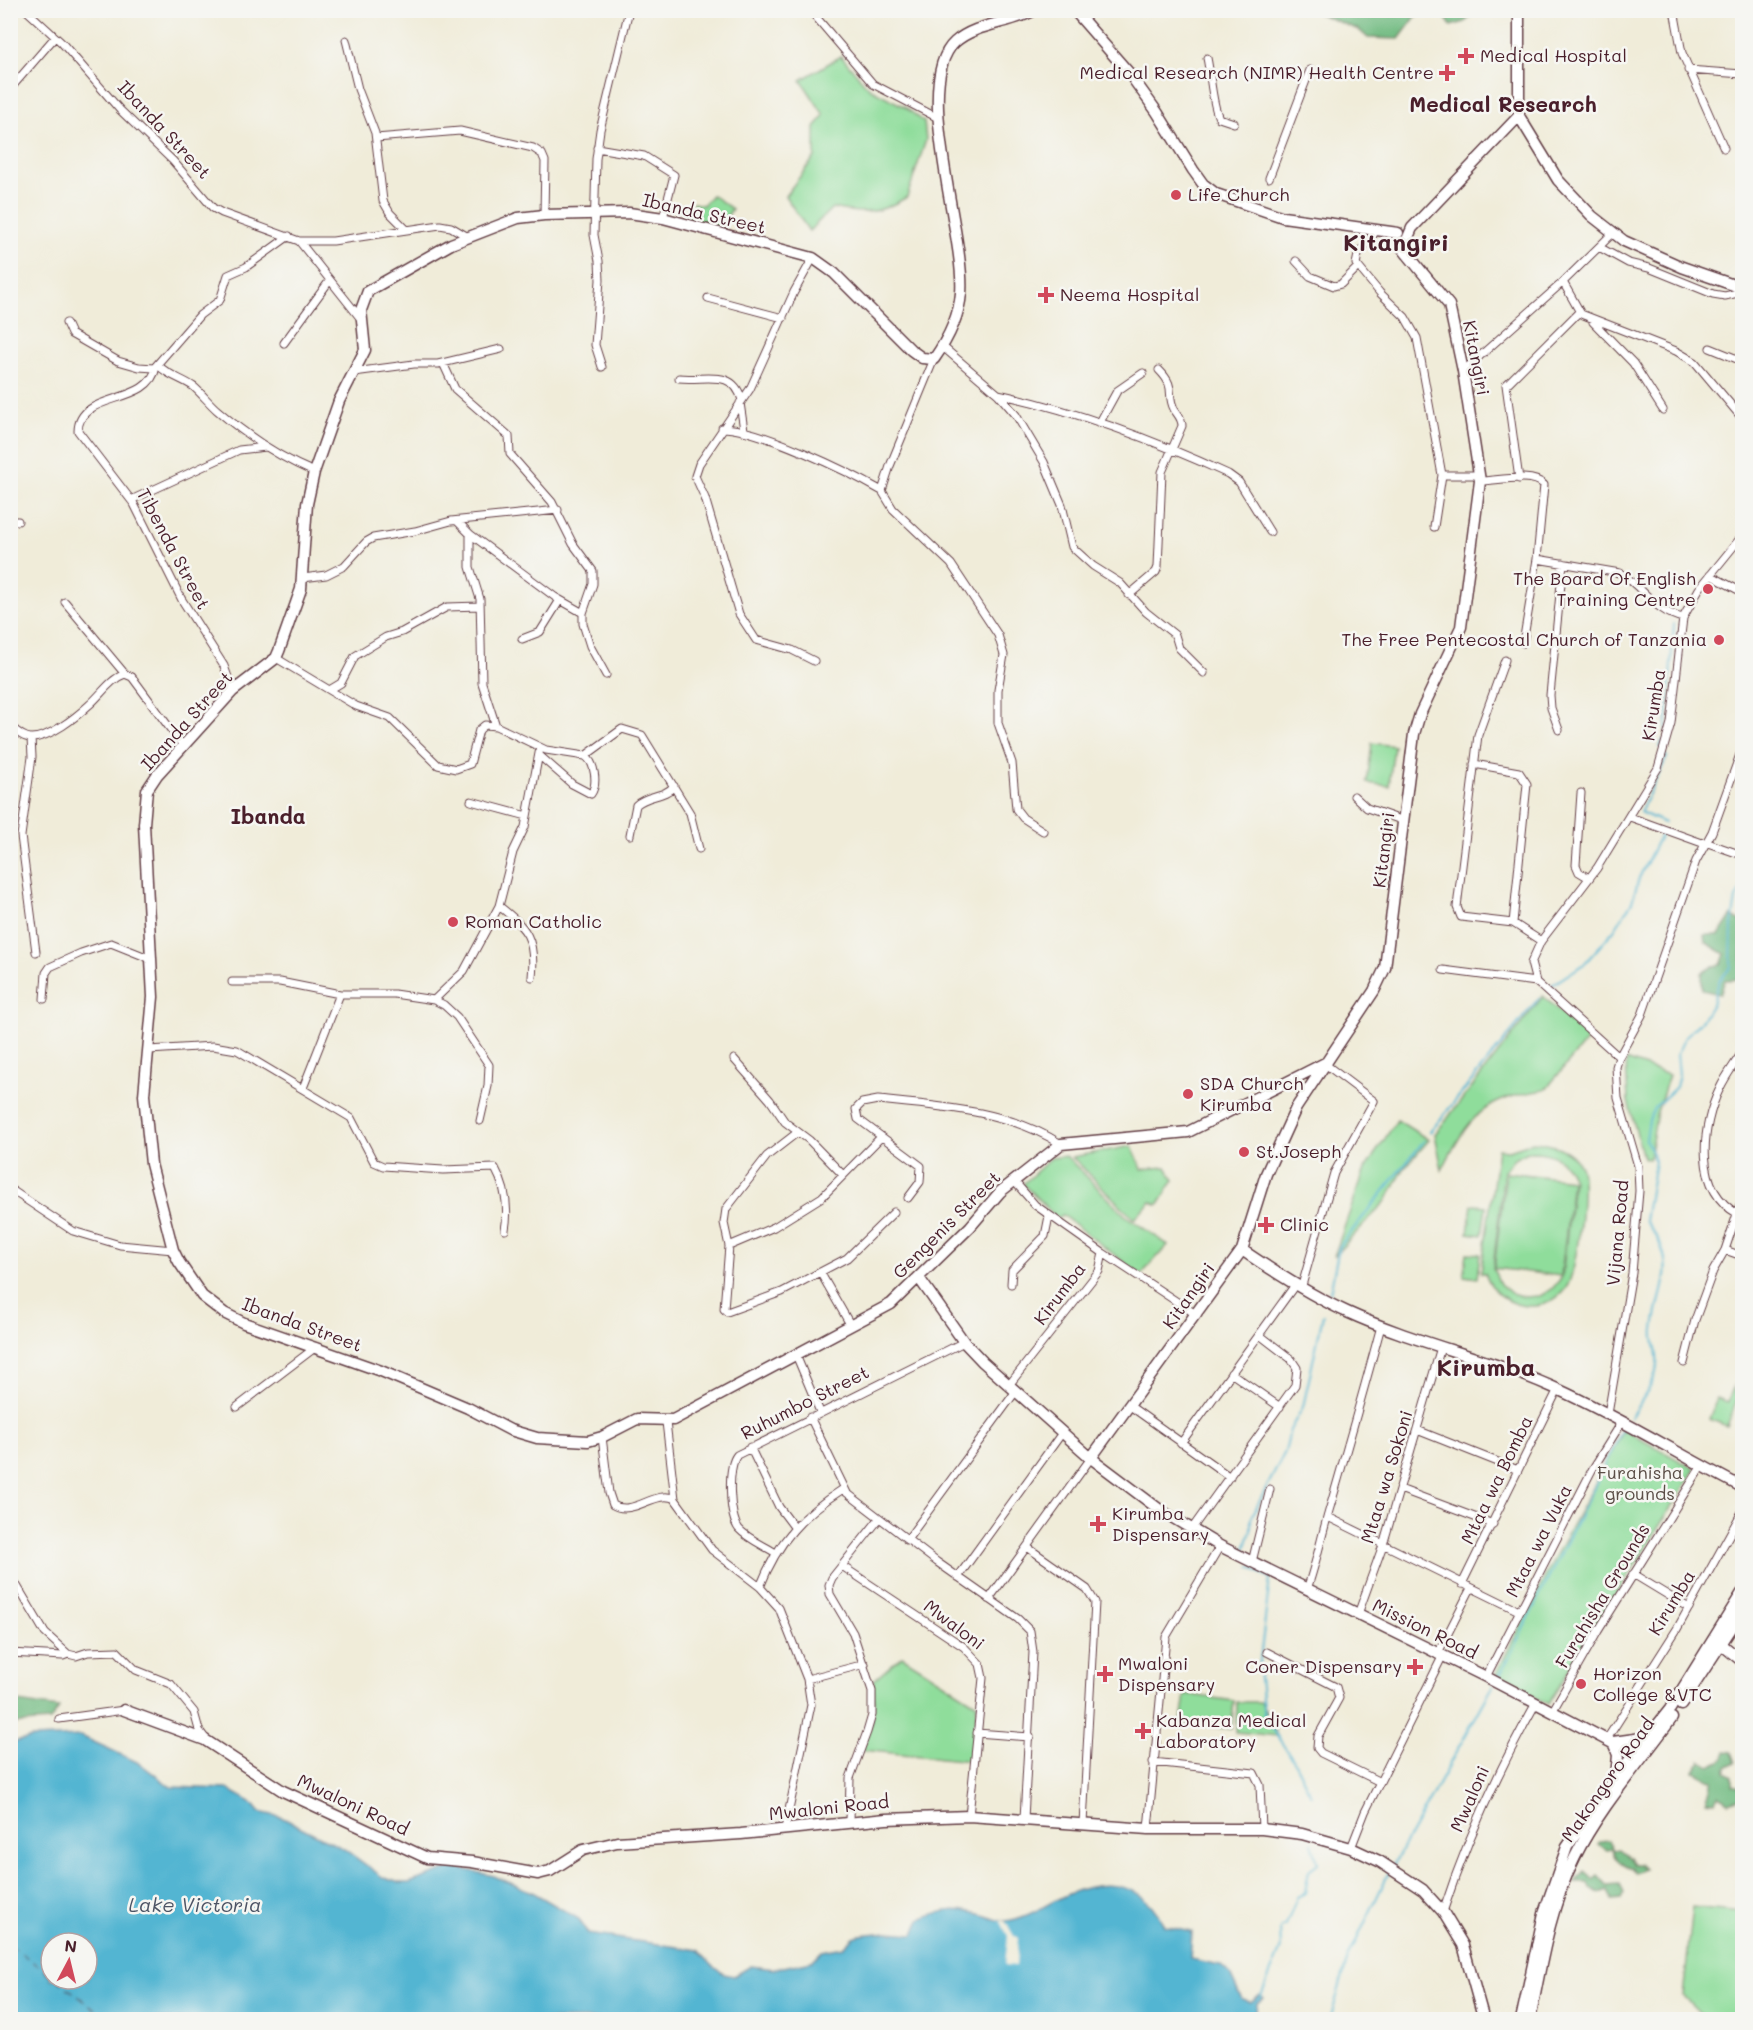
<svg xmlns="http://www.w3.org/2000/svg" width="1753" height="2030" viewBox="0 0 1753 2030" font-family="Mali,sans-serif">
	<rect width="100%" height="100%" fill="#f6f6f2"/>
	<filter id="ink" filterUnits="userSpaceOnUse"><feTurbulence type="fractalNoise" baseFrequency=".0167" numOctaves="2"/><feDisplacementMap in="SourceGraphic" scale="12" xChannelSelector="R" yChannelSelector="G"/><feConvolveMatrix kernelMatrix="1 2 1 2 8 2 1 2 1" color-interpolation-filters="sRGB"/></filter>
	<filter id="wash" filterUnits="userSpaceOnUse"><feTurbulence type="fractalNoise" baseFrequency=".008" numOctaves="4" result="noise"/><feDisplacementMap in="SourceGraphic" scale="24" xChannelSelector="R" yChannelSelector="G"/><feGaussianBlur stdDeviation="1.35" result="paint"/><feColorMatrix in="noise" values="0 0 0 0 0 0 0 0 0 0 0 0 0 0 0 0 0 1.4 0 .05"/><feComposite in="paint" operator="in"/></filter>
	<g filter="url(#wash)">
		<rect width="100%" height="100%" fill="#f0ecd9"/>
		<!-- green -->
		<path fill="#8fdd9b" stroke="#6c7e63" stroke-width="1.5" fill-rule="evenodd" d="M841,56L869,88L905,107L924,122L926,140L907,197C879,214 864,215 832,208L809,231L785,196L815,157V128L824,115L801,80Z
			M712,195L732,209L719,229L699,225L685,215L693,203L703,205Z
			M1372,743L1394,746L1389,786L1367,783Z
			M1543,996L1589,1038L1545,1090C1482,1099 1469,1116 1442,1170L1435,1134Z
			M1626,1060L1669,1075L1657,1112L1649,1159L1643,1158L1628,1101Z
			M1397,1120L1429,1140L1404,1169L1386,1201L1334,1256L1365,1169Z
			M1533,1142C1551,1144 1571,1148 1580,1166C1587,1183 1577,1274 1566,1288C1542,1320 1497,1307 1485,1273H1481L1498,1149L1509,1150ZM1528,1152C1551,1151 1565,1158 1573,1180L1562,1277L1552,1289L1540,1296L1525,1297L1511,1293L1500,1284L1493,1268L1504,1171L1514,1159Z
			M1132,1146L1142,1169L1166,1167L1174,1180L1158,1205L1151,1202L1134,1219L1072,1157Z
			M1066,1156L1126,1216L1168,1245L1141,1275L1062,1215L1057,1218L1023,1184L1051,1158Z
			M1506,1172L1572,1180L1561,1276L1494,1268Z
			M1472,1205L1486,1206L1482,1235L1468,1233Z
			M1467,1253L1480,1254L1477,1278L1464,1276Z
			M1733,1387L1738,1397L1727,1426L1709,1419L1717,1398L1728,1402Z
			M1624,1430L1695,1469L1548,1704L1495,1676L1557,1553Z
			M902,1656L977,1704L971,1761L862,1750C872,1726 876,1708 873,1681Z
			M1185,1694L1234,1701L1231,1729L1181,1723Z
			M1237,1702H1261L1277,1736L1236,1732Z
			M1693,1907L1742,1912V2019H1706L1683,1996Z"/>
		<!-- forest -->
		<path fill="#73bc83" stroke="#5e6e57" stroke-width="1.5" d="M1312,11H1420L1399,39L1368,38L1359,30Z
			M1441,11H1475L1465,22L1451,26Z
			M1731,916L1742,921V971L1740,979L1725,980L1720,994L1702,990V973L1713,966L1721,965L1725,954L1705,942L1704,935H1719Z
			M11,1701L59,1708L50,1721L11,1724Z
			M1726,1752L1732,1753L1736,1762L1727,1767L1725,1772L1732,1776V1785L1742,1789V1798L1729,1802L1718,1796L1715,1802L1706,1801L1713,1781L1694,1771L1701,1760L1710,1766L1723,1760Z
			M1609,1840L1614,1850L1620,1849L1630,1857L1634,1864H1639L1644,1869L1635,1873L1632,1868C1622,1865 1615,1859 1613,1849L1607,1850L1598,1844L1600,1841Z
			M1585,1872L1593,1879L1598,1875L1608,1886L1620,1885L1624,1893L1621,1899L1612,1900L1608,1890L1599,1893L1590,1888L1588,1883H1575Z"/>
		<!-- water -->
		<path fill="#53b5d2" stroke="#4e6a7e" stroke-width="1.5" fill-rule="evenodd" d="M81,1736L139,1763L171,1787L228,1789L251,1802L259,1812L281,1817L344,1849L384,1878L400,1883H409L454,1867L494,1876L534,1893L579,1919L588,1934L698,1950L712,1965L724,1974L734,1976L751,1966L774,1969L812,1961L822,1951L844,1947L854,1937L860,1935L888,1932L914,1934L920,1919C946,1908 959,1908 987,1916C992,1918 999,1921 1005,1921C1027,1919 1048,1903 1068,1894C1109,1877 1146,1884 1164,1926L1192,1932L1190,1959L1220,1965L1230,1974L1242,2000L1251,2002L1259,1995L1263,1998L1257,2003L1255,2020L11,2019L10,1743L32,1738ZM51,1943H87V1979H51Z"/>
		<!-- pier -->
		<path fill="#f0ecd9" d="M1000,1920L1005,1921L1014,1936L1018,1937L1016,1966L1005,1965L1008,1936Z"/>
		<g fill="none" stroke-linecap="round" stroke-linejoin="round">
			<!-- stream -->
			<path stroke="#53b5d2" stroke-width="2" d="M1666,731L1674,624
				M1660,747L1663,740
				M1664,823L1640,812L1667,757L1665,755
				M1549,987L1584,964L1614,930L1632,902L1639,878L1662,832
				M1430,1132L1539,998
				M1330,1293L1339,1247L1424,1141
				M1630,1418C1640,1402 1655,1385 1657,1365C1659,1353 1652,1341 1654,1329C1660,1281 1681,1265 1645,1221L1655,1161L1646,1140L1649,1120L1654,1108L1676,1087L1679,1074L1677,1054L1685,1037L1702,1020L1712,1004L1719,981L1731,967L1732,924L1736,898L1742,889
				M1243,1555L1251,1531V1518L1285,1452L1290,1430L1303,1407L1323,1315
				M1250,1567L1270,1578L1259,1668L1264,1717L1294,1761L1311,1795
				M1498,1679L1623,1429
				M1392,1867L1493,1686
				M1261,1996L1281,1948L1280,1928L1286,1926L1297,1897L1305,1893L1309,1870L1318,1863L1312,1843
				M1330,2020L1348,1958L1389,1872"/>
			<!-- ferry -->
			<path stroke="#4d5465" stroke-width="1.5" stroke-dasharray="8 6" stroke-linecap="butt" d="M10,1945L51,1975
				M56,1979L109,2020"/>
		</g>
	</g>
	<g filter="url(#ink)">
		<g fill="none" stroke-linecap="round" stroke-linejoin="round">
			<defs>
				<path id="street" d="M26,10L62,43L120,110L173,161L213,208L222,213L299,241H333L440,225L451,227L468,237
					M810,10L873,84L938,118
					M1674,10L1682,53L1724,148
					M346,40L358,89L375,133L383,201L390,213L406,229
					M1207,58C1211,76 1212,104 1219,118L1234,123
					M1688,70L1742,74
					M10,89L55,37
					M376,138L460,131L533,148L542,154L545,161L544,215
					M597,148L644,156L674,175L663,218
					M1269,178L1310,70
					M1376,231L1358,255L1356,264L1380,293L1405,317L1417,338L1442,475L1434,527
					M299,241L361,319
					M1599,247L1628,263L1649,268L1713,294L1725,296L1742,292
					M813,258L794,292L750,389L699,464L695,476L705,498L739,614L756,640L792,650L814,661
					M1296,261L1310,276L1334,286L1341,284L1358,267
					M1563,282L1581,314L1676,351L1695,362L1742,418
					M708,298L783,318
					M1593,322L1633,363L1663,410
					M66,323L71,334L118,361L139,367L154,368L200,315L220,300L228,275L246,267L289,236
					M284,343L330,280
					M943,347L998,394L1016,415L1044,462L1062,505L1072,547L1093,566L1120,583L1146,612L1175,635L1179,648L1204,673
					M1710,348L1742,361
					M934,359L890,466L882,491L893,509L951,564L998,635L1004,655L998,690V723L1012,763L1016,809L1023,818L1043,831
					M443,363L455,389L509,436L510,454L552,502L573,544L593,571V584L583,613V624L590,646L606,675
					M159,366C169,376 183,379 194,387C202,394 209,403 217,410C246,435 279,457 314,472
					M156,367C149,407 79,390 78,431L134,504L182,600L224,666L233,691
					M602,367L595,345L600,280L599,261L594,235L596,159L600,130L629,10
					M1463,371L1563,282L1612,234
					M354,372L414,364H438L501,349
					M679,378C706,381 733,368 742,400
					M998,394C1078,411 1154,440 1228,474L1239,482L1270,532
					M740,403L744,430
					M1100,422L1117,391L1143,373
					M722,428C759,428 849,472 882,491
					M1442,475H1479
					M1519,479L1506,385L1578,313
					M1480,481C1496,481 1533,472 1544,485L1537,559L1523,643
					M131,500L239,450L266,447
					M10,521H18
					M457,521L470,534L555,597L583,613
					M470,534V567L480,599L482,683L496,726
					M1537,559L1620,573C1644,587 1654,612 1683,618
					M1710,575L1742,592
					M303,578L326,575L344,566L366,542L373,538L415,531L451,521L558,510
					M1129,595L1156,572L1158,567L1162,472L1182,426C1182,418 1178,416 1174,409C1166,393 1177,388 1159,370
					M65,602L125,674L132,677L183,746
					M522,639L540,632L560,600
					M276,658L356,706L390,718L438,765L456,769L470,764L479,730L485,725L496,726L546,750L585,756L622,729L642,735L690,813L699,849
					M1505,660L1478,735L1457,907L1461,917L1513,923L1541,941
					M331,689L341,683L355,656L386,637L402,632L447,607L480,606
					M10,726C16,731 23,738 31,738C50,738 76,717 89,705C101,695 110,679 125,674
					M1559,730L1551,708L1550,695L1563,563
					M31,738L32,757L21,836L36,952
					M540,756L572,784L591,794C598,784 595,762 585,756
					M1474,764L1519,772L1527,784L1513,923
					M1581,793L1576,865L1579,872L1589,878
					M1354,796L1367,808L1404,821
					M471,801L527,816
					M1630,817L1705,844
					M630,835L636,805C648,794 664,798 674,786
					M1705,842L1742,855
					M499,906C527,928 536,939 532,977
					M1443,970L1536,982
					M232,982H280L340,994H394L434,1000L444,1005L457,1017L489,1065L488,1086L480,1121
					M44,999L46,973L50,967L81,953L111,943L151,959
					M434,1000L464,971L499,906L513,852L525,827L540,748
					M149,1050L213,1046L237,1050L351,1118L374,1162L383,1166L443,1170L495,1168C506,1188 509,1208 505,1230
					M1619,1057L1536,982L1531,963L1541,941L1597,868L1658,768L1671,723L1683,618L1699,589L1742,536
					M734,1059L770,1100L785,1122L809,1140L843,1175
					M303,1088L340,994
					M798,1132L767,1156L726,1209L724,1223L729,1246L724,1309L727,1312L782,1292L847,1258L894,1212
					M10,1189L73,1231L120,1245L173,1250
					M908,1198L920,1182L921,1166L858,1119L856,1109L862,1103L878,1100C939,1106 1008,1110 1061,1144
					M1738,1214C1694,1190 1701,1127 1720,1088C1726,1075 1735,1064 1742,1052
					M729,1246L774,1227L822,1197L881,1137
					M1725,1250L1742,1256
					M1103,1253L1197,1315
					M820,1272L851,1326
					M1011,1284L1012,1270L1045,1236L1049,1216
					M1301,1289L1334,1173L1374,1101L1325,1064
					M796,1355L820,1412
					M1684,1363L1695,1320L1713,1271L1725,1250L1742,1199
					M1231,1373L1280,1407
					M1009,1385L1099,1271L1103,1253L1035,1205L1014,1181
					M1130,1406L1230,1477
					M237,1407L316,1347
					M1608,1414L1632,1273L1639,1191L1638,1166L1618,1098L1616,1067L1619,1057L1642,1015L1696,861L1712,832L1742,749
					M810,1417L847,1493L937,1562L1018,1619L1030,1631L1033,1652L1024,1819
					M666,1422L675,1499L712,1550L760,1587L779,1608L807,1679L811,1705L785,1829
					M1417,1430L1518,1470
					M602,1437L609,1493L613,1505C633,1517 656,1489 675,1499
					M1181,1443L1295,1285
					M750,1447L779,1507L794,1527
					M1400,1489L1493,1524
					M1328,1517L1519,1611
					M1191,1530L1295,1385L1297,1368L1291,1359L1261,1336
					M907,1540L1016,1391
					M1027,1547L1087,1589L1095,1602L1083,1824
					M776,1553C765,1546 748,1539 739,1529C729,1517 727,1467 737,1455L964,1342
					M1252,1562L1270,1489
					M842,1566L964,1647L980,1664L983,1678L969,1816
					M10,1574L45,1633L68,1654L76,1656L88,1652L117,1651L136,1670L171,1684L194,1712L199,1730L205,1738
					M1633,1574L1689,1608
					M958,1577L1062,1433
					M1462,1584L1558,1389
					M760,1587C778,1541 802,1515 843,1489
					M1307,1589C1317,1561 1322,1533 1331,1504C1348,1445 1365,1386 1381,1326
					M989,1599L1091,1458
					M1358,1614L1383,1545L1441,1347
					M1267,1652L1336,1687L1339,1698L1318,1736L1317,1748L1321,1753L1380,1782
					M10,1653L63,1656L68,1654
					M1437,1655L1471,1588
					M1486,1677L1592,1470L1622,1422
					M807,1679L865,1664
					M1552,1712L1598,1631L1701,1467
					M59,1719L124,1710
					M977,1733L1030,1737
					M1607,1739L1677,1629L1742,1512
					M1153,1762L1254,1773L1260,1785L1262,1829
					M849,1822L850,1778L867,1732L872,1715V1691L853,1633L830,1594L829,1585L832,1578L879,1519
					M1148,1829L1166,1637L1220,1546
					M1351,1848L1365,1812L1442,1657
					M1443,1912C1467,1838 1498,1771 1536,1703"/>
				<path id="secondary" d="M1035,10C1011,24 976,23 955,42C911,81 966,237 961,293C959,318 948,339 934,359L922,358L911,350L834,273L813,258L663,218L629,213L544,215L518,218L451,244L368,291L361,310L365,350L339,401L314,472L307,504L301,589L279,651L276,658L233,691L157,775L147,790L144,824L153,997L144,1095L151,1164L173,1250L179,1262L202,1296L224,1313L244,1323L381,1371L468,1408L510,1430L537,1438L588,1441L602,1437L637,1419L673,1420L891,1304L970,1227L1000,1192L1061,1144L1188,1132L1327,1062
					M1074,10L1129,73L1157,112L1193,170L1203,184L1216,194L1283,217L1398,233
					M1519,10V116L1558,180L1592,216L1624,241L1682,267L1742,288
					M1407,254L1406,242L1412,228L1519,116
					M1242,1250C1276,1273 1310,1295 1347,1312C1415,1343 1489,1358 1557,1389C1621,1418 1680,1455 1742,1487
					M919,1278L964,1342L983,1362L1091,1458L1160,1510L1220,1546L1486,1677L1641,1758
					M1091,1458L1242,1250L1266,1174L1296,1108L1374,991L1385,968L1414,734L1420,714L1461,627L1480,481L1463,371L1449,305L1399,244
					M1715,1639L1742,1661
					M124,1710L205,1740L283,1791L427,1858L472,1862L538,1874L550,1871L583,1850L617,1842L741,1834L886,1819L969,1816L1148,1829H1262L1302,1834L1351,1848L1379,1861L1423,1890L1443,1912L1463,1945L1484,2020"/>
				<path id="primary" d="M1681,1705L1742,1612
					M1616,1777L1618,1755L1613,1742L1642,1738L1650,1733
					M1521,2020L1544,1913L1567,1847L1616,1777L1670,1709L1742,1593
					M1530,2020C1541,1965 1550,1906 1575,1857C1598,1810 1641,1761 1672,1718"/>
			</defs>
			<!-- street casing -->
			<use href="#street" stroke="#633e45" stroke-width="9"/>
			<!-- secondary casing -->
			<use href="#secondary" stroke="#633e45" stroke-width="13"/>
			<!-- primary casing -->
			<use href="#primary" stroke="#633e45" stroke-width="13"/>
			<!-- street -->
			<use href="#street" stroke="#fff" stroke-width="7"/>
			<!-- secondary -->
			<use href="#secondary" stroke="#fff" stroke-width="10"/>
			<!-- primary -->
			<use href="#primary" stroke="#fff" stroke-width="10"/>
		</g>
	</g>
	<!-- markers -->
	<g fill="#d1495b" stroke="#f6f6f2" stroke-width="2">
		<path d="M1463 47h6v6h6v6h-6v6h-6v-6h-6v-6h6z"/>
		<path d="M1444 64h6v6h6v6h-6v6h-6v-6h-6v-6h6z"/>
		<circle cx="1176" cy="195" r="6"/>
		<path d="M1043 286h6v6h6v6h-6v6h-6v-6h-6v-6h6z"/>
		<circle cx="1708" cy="589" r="6"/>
		<circle cx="1719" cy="640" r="6"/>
		<circle cx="453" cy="922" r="6"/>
		<circle cx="1188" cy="1094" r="6"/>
		<circle cx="1244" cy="1152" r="6"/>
		<path d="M1263 1216h6v6h6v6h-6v6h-6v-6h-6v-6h6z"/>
		<path d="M1095 1515h6v6h6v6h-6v6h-6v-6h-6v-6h6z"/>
		<path d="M1412 1658h6v6h6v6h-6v6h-6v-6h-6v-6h6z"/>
		<path d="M1102 1665h6v6h6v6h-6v6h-6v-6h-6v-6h6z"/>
		<circle cx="1581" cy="1684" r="6"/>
		<path d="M1140 1722h6v6h6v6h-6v6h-6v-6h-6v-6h6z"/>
	</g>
	<g text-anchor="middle" stroke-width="5" stroke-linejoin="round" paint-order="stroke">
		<!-- poi labels -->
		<g font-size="18" fill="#4a1f2b" stroke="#f6f6f2" text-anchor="start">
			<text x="1480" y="62">Medical Hospital</text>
			<text x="1434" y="79" text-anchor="end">Medical Research (NIMR) Health Centre</text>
			<text x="1188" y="201">Life Church</text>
			<text x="1060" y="301">Neema Hospital</text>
			<text x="1696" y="585" text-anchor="end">The Board Of English<tspan x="1696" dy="21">Training Centre</tspan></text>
			<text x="1707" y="646" text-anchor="end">The Free Pentecostal Church of Tanzania</text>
			<text x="465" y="928">Roman Catholic</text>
			<text x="1200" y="1090">SDA Church<tspan x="1200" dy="21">Kirumba</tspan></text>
			<text x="1256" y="1158">St.Joseph</text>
			<text x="1280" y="1231">Clinic</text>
			<text x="1112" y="1520">Kirumba<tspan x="1112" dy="21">Dispensary</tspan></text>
			<text x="1118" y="1670">Mwaloni<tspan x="1118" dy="21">Dispensary</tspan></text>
			<text x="1402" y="1673" text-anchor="end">Coner Dispensary</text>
			<text x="1593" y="1680">Horizon<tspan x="1593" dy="21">College &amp;VTC</tspan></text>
			<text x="1156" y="1727">Kabanza Medical<tspan x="1156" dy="21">Laboratory</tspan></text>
		</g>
		<!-- street labels -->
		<g font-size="18" fill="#4a1f2b" stroke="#f6f6f2">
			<text transform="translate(164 130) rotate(47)" y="6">Ibanda Street</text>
			<text transform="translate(704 214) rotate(13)" y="6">Ibanda Street</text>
			<text transform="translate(1476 358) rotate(79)" y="6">Kitangiri</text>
			<text transform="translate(173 549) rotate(62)" y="6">Tibenda Street</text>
			<text transform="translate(1654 705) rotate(-81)" y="6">Kirumba</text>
			<text transform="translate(187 721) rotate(-48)" y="6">Ibanda Street</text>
			<text transform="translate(1384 850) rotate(-83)" y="6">Kitangiri</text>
			<text transform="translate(947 1225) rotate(-45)" y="6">Gengenis Street</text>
			<text transform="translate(1618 1233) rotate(-85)" y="6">Vijana Road</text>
			<text transform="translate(1060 1294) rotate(-53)" y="6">Kirumba</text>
			<text transform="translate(1189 1296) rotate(-55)" y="6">Kitangiri</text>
			<text transform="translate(302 1325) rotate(20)" y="6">Ibanda Street</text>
			<text transform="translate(805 1403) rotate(-27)" y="6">Ruhumbo Street</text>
			<text transform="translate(1387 1477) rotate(-73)" y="6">Mtaa wa Sokoni</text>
			<text transform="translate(1497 1480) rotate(-64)" y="6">Mtaa wa Bomba</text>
			<text transform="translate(1539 1541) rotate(-63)" y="6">Mtaa wa Vuka</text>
			<text transform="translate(1603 1596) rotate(-59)" y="6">Furahisha Grounds</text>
			<text transform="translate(1672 1603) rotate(-59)" y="6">Kirumba</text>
			<text transform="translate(954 1625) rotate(37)" y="6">Mwaloni</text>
			<text transform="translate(1425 1629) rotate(26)" y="6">Mission Road</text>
			<text transform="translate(1608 1780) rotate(-55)" y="6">Makongoro Road</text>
			<text transform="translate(1470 1799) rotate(-66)" y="6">Mwaloni</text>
			<text transform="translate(353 1805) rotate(25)" y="6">Mwaloni Road</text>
			<text transform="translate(829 1808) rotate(-6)" y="6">Mwaloni Road</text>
		</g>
		<!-- park labels -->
		<g font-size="18" fill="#5b4e47" stroke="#f6f6f2">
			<text x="1640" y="1479">Furahisha<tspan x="1640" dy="21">grounds</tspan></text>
		</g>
		<!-- water labels -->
		<g font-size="20" font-style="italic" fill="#4d5465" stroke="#f6f6f2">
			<text x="195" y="1912">Lake Victoria</text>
		</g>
		<!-- quarter labels -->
		<g font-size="21" font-weight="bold" fill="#4a1f2b" stroke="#f6f6f2">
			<text x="1503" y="112">Medical Research</text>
			<text x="268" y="824">Ibanda</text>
		</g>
		<!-- district labels -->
		<g font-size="24" font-weight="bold" fill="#4a1f2b" stroke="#f6f6f2">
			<text x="1396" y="251">Kitangiri</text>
			<text x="1486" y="1376">Kirumba</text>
		</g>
	</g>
	<!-- margin -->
	<rect width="1753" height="2030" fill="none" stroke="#f6f6f2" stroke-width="36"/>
	<!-- north arrow -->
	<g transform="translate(69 1961) rotate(7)"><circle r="28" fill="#f6f6f2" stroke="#b1a0a2" stroke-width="1.5"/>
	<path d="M0-4.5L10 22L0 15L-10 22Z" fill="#d1495b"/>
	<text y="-9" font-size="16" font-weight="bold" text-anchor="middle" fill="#4a1f2b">N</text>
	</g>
</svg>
